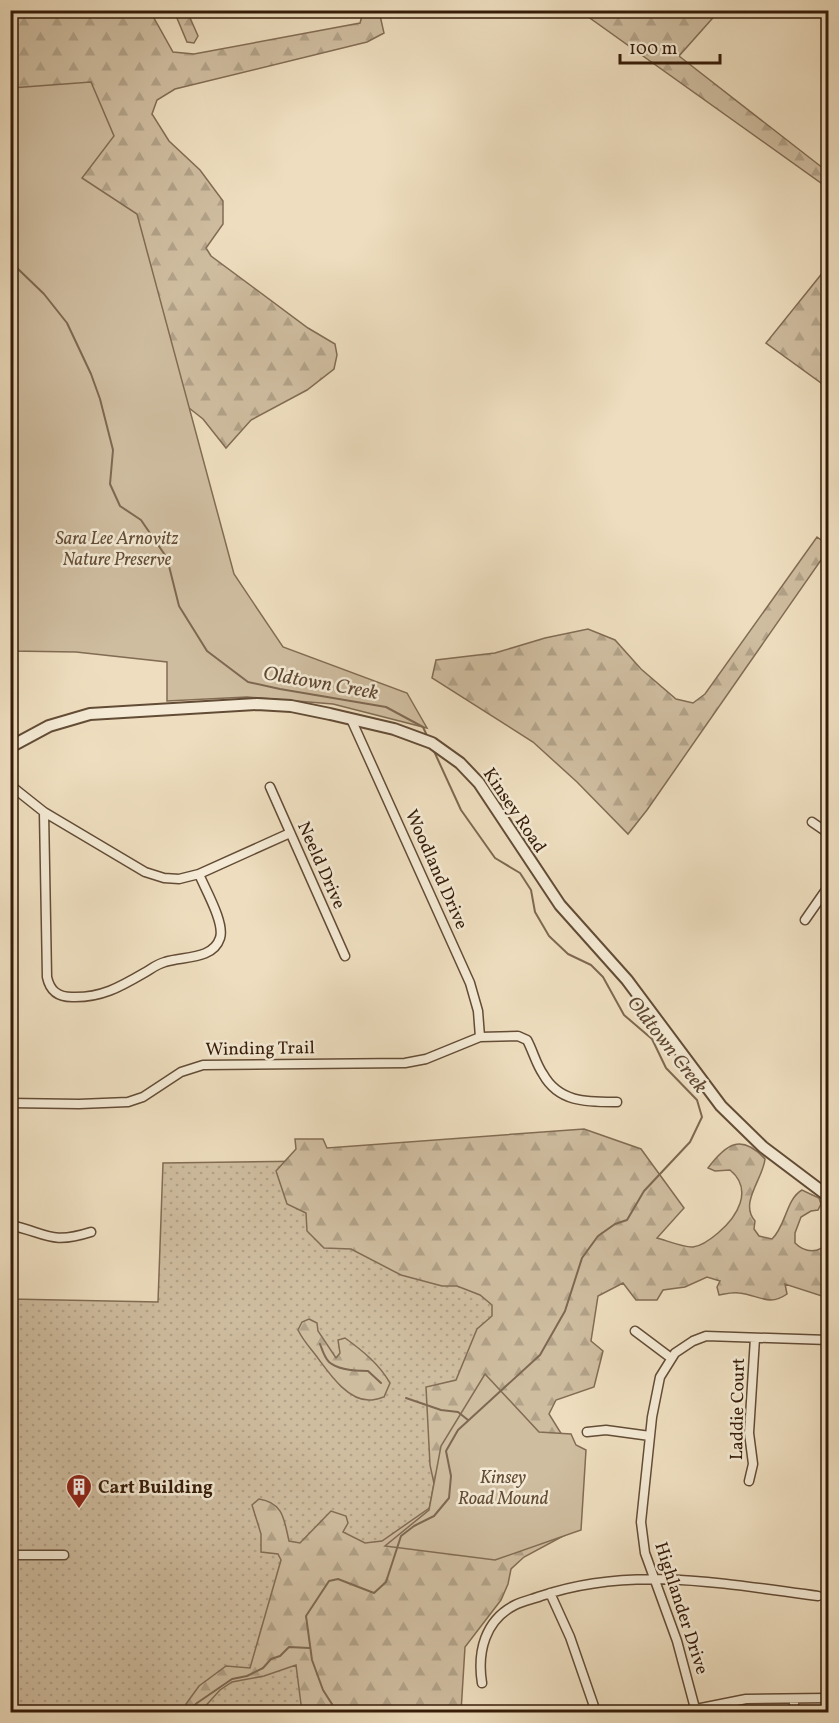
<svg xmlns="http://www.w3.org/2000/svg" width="839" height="1723" viewBox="0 0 839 1723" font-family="Vollkorn,serif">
	<defs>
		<pattern id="grass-dots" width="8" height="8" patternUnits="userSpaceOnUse" patternTransform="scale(1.5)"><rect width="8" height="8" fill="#cfbda0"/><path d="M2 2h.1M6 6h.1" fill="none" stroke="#b2a288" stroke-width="1.8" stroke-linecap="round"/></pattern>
		<pattern id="forest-firs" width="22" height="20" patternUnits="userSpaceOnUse" patternTransform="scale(1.5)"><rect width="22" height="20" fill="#cfbda0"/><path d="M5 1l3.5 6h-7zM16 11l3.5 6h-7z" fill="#b2a288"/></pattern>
	</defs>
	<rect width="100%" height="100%" fill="#eedebf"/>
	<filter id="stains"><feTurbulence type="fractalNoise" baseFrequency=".00333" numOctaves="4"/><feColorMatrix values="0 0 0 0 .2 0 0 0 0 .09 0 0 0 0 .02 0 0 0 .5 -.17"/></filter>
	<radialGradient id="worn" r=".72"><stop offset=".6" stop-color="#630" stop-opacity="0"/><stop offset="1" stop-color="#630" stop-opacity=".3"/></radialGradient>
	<!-- grass -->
	<path fill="url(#grass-dots)" stroke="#826c54" stroke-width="1.5" d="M318,1161L542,1297L441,1446L429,1510L347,1712H11V1299L158,1302L163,1163Z"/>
	<!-- forest -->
	<path fill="url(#forest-firs)" stroke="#826c54" stroke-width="1.5" d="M10,11H150L173,52L194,54L360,23L362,16L359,11H379L384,33L367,42L175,89L157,100L152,114L169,141L200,170L223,201V224L206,248L211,256L308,328L335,344L337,355L334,369L307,390L251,420L226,448L203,419L161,386L11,298Z
		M174,11H187L198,36L194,43L187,42Z
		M580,11H719L679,56L828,172V188Z
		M828,266V388L766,343Z
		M817,537L828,545V565L821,560L647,810L628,834L577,782L533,742L432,678L436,660L495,653L545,638L588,629L615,640L641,669L676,699L693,703L705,694Z
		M584,1129L641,1149L684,1208L657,1238C665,1240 685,1248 693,1247C702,1246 711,1239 718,1233C737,1217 754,1190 730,1170L715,1171L708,1168C726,1144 741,1133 765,1159C763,1179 739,1203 755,1221L754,1229L759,1236L772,1239C786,1226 786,1199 802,1190L819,1198L821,1204L818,1210L811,1211L801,1217L795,1233V1243C805,1253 819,1254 828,1242V1298L785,1284L787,1294C769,1307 759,1295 739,1293C732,1292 725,1294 719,1295L717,1287L720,1281L707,1277L685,1287L663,1290L657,1300H636L623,1283L598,1296L591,1341L603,1351L594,1387L556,1400L549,1414L567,1443L578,1528L524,1557L511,1569L508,1584L501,1600L465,1647L461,1712H302L296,1665L264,1676L232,1682L220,1690L200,1712H190L187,1710L186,1704L199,1686L226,1666L250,1668L281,1560L278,1554L261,1552V1534L252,1505L259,1499C284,1503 284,1520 289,1541L300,1543L331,1511L346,1516L348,1523L343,1532L365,1543L382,1541L438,1502L430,1465L426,1387L456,1380L477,1329L492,1316V1305L480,1295L457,1286H442L401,1275L351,1249L324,1248L307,1231L306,1213L287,1204L276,1171L296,1149L295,1139H323L327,1148Z
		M309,1319L317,1323L318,1331L336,1358L340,1353L338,1340L345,1338C363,1351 379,1364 390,1383L384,1397C380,1398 375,1400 370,1400C349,1401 331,1376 320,1361C312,1349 305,1344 298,1330L302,1322Z"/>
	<!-- green -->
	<path fill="#cfbda0" stroke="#826c54" stroke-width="1.5" d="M91,82L114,136L82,178L137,214L234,574L283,647L407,693L427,728L333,704L247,697L167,701V662L76,652L11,651V88Z
		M485,1374L539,1432L571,1434L576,1445L586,1450L581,1530L495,1560L385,1546L429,1510L441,1446Z"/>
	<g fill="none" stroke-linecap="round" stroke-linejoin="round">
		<!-- stream -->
		<path stroke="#7e6851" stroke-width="2" d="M10,267L15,266L44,294L67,323L91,374L100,399L113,450L110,484L120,506L141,520L167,558L179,606L207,651L248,682L280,689L386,707L423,727L428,738
			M320,1344C322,1349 324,1357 329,1362C338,1370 356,1371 368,1371L381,1383
			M406,1398L441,1410L458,1412L468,1420
			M187,1712L197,1703L232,1679L247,1676L263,1668L271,1659L280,1656L289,1647L309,1648
			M337,1712L323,1690L312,1660L306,1616L329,1581L338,1579L374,1593L386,1582L401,1536L414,1526L434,1516L449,1498L451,1476L446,1451L458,1430L540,1355L565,1311L582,1258L598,1236L615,1224L627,1220L644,1191L690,1142L702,1117L697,1100L666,1068L652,1039L624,1015L603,977L591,965L568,954L549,936L535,912L531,890L520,873L495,858L461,810L433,749"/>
		<defs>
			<path id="minor" d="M351,719L470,983L478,1011L480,1037
				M10,785L44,812L145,872L164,878L179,879L199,874L290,833
				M270,787L345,956
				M44,812L47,977C50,991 58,997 72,997C101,998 120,987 144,973C151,969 157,964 165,962C183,956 213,960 220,938C225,923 205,889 199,874
				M812,822L828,833
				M805,920L828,887
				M10,1103L79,1104L128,1102L143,1097L181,1072L203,1065L405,1063L426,1059L480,1037L518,1036L527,1040C533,1051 536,1064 543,1074C559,1103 588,1102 617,1102
				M10,1225C47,1233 50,1245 91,1232
				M635,1331L671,1358
				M587,1432L606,1430L650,1436
				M749,1481L753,1464L749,1433L755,1338
				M10,1555H64
				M550,1593L570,1637L596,1712
				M482,1683C477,1652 485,1620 515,1605C523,1601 533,1599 541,1596C631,1565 726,1584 818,1596
				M794,1699V1712
				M681,1712L746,1699L828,1698
				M696,1712L677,1641L645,1553L641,1522L652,1417L660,1377L675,1353L693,1341L706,1336L828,1340"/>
			<path id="tertiary" d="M10,747L49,726L90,714L257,704L291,706L330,714L394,729L432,743L460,763L479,783L560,905L627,980L721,1106L763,1147L828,1196"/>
		</defs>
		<!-- minor casing -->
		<use href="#minor" stroke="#634c36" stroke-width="11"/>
		<!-- tertiary casing -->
		<use href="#tertiary" stroke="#634c36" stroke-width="14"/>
		<!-- minor -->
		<use href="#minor" stroke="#f4ead5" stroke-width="8"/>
		<!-- tertiary -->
		<use href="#tertiary" stroke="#f4ead5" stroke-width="10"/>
	</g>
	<!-- icons -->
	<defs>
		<symbol id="building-pin" viewBox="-11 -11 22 30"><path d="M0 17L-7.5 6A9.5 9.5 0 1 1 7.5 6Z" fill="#8f2418" stroke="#f4ead5"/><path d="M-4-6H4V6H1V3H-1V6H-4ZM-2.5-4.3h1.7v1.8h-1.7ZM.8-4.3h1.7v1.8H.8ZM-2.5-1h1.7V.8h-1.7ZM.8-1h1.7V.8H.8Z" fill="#fff"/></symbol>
	</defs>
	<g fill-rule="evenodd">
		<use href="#building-pin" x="64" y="1472" width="30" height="40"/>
	</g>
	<g text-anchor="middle" stroke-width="5" stroke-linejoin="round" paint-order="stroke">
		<!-- park labels -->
		<g font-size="18" font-style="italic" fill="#634c36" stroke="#f4ead5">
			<text x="117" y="544">Sara Lee Arnovitz<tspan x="117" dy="21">Nature Preserve</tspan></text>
			<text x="503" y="1483">Kinsey<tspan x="503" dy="21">Road Mound</tspan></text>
		</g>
		<!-- street labels -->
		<g font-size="18" fill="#351b08" stroke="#f4ead5">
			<text transform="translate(515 810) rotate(56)" y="6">Kinsey Road</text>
			<text transform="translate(322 865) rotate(66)" y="6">Neeld Drive</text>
			<text transform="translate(437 869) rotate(66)" y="6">Woodland Drive</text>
			<text transform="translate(260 1048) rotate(-1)" y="6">Winding Trail</text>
			<text transform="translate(737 1409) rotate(-89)" y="6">Laddie Court</text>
			<text transform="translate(682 1608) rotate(72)" y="6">Highlander Drive</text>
		</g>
		<!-- poi labels -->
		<g font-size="18" font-weight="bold" fill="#351b08" stroke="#f4ead5" text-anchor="start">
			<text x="98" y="1493">Cart Building</text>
		</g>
		<!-- water labels -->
		<g font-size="20" font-style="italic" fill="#604832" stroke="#f4ead5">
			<text transform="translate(321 682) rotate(10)" y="7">Oldtown Creek</text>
			<text transform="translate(668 1044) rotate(52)" y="7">Oldtown Creek</text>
		</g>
	</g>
	<!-- margin -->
	<rect width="839" height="1723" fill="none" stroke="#eedebf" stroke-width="36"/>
	<rect x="12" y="12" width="815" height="1699" fill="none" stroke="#351b08" stroke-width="3"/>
	<rect x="18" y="18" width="803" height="1687" fill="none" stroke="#351b08" stroke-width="1.5"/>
	<!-- scale -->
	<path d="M620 54v9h100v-9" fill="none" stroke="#351b08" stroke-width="3"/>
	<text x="629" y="54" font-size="18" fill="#351b08" stroke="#f4ead5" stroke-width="4.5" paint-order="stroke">100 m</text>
	<rect width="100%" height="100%" filter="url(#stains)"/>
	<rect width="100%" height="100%" fill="url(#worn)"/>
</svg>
